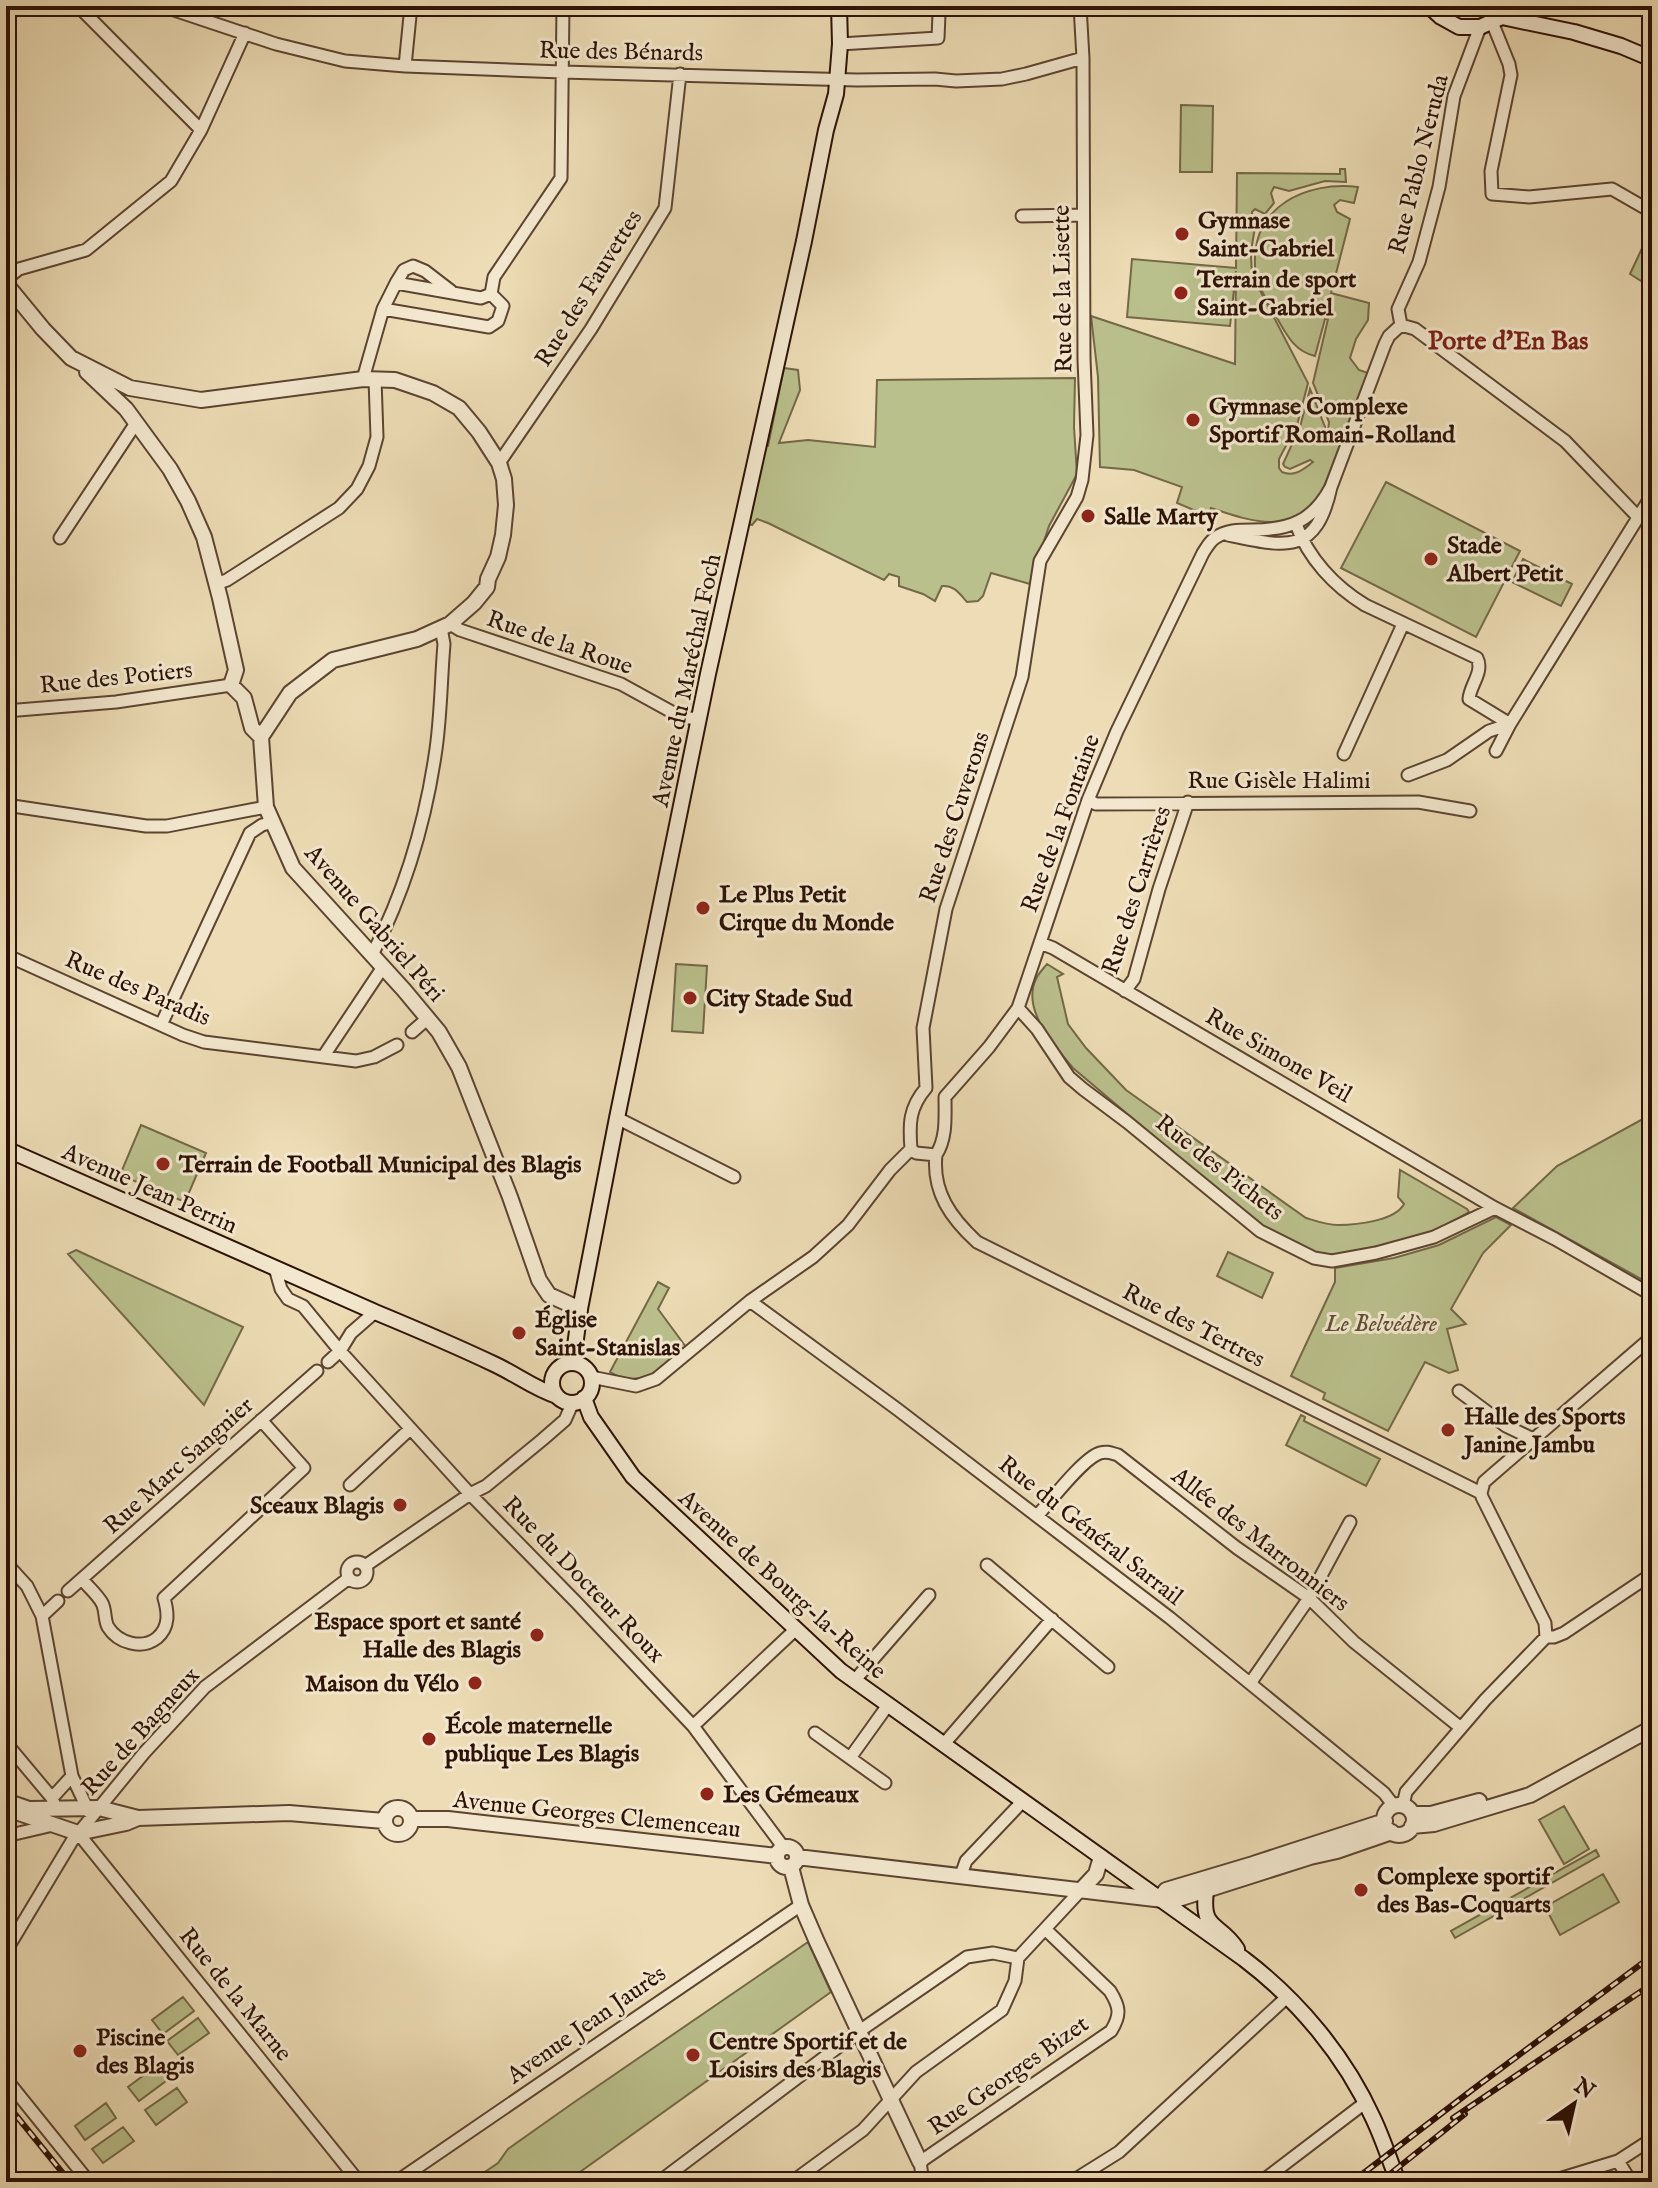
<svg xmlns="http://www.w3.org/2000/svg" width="1658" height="2188" viewBox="0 0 1658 2188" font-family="'IM FELL English',serif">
	<rect width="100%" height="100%" fill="#eddcb5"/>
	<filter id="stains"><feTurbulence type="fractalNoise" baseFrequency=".0025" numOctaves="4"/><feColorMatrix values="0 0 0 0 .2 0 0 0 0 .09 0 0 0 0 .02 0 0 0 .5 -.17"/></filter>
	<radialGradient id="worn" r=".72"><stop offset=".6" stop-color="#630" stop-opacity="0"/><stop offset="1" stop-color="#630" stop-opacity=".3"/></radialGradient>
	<!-- green -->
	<path fill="#bac08c" stroke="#736848" stroke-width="2" d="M1181,105L1213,106L1212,172H1180Z
		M1340,169H1345L1346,182L1325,181L1289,191L1274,187L1271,193L1274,203L1265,214L1255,209L1252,212V218L1256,223C1252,243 1249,257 1253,277L1308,383L1297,425L1279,459V468L1282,472C1294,477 1303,470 1313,462L1310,460L1290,469L1285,467L1283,464L1300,427L1310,389L1325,427L1324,438L1327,441L1329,422L1313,383L1328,319H1325L1315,356C1294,351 1287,335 1277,318C1268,302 1256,285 1255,266C1252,206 1306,181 1358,187L1354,203L1340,200L1334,205L1337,212L1350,219L1331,293L1369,303L1368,320L1356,339L1350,358L1359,370L1368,373L1320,497C1291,536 1250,521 1211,508L1208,516L1177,503L1182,487L1134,470L1100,467L1098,377L1091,316L1235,364L1236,271L1230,326L1127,317L1132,259L1236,268L1237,173L1340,174Z
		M1652,227V288L1630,274Z
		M784,368L798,370L800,390L779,443L808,440L875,447L877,380L1075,378L1074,427L1077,474L1049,526L1030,584L991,573L983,596L978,601L967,602C959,593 954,585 942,586L935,601L923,594L899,586V577L889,574L884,580L768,523L757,519L752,525L745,523L763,446H768Z
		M1386,482L1520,551L1476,637L1341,568Z
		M1523,559L1572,584L1561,606L1512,582Z
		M676,964L707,966L703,1033L672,1031Z
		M1047,964L1063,974L1057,977L1068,1024L1086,1048L1126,1090L1306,1218C1316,1221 1327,1225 1338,1225C1356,1225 1395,1221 1404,1204L1398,1197L1400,1170L1467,1209L1469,1212L1433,1232L1335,1257L1325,1256L1307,1250L1261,1227L1073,1068C1055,1046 1021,1010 1036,979C1038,974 1043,969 1047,964Z
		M1652,1114V1285L1513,1208L1557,1166Z
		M141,1125L206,1153L185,1202L120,1175Z
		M1496,1217L1511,1225L1483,1253L1451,1309L1466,1324L1447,1329L1458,1370L1449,1373L1425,1362L1388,1431L1323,1399L1325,1393L1291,1376L1335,1282V1268L1394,1258L1439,1245Z
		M76,1250L243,1327L204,1405L68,1254Z
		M1228,1252L1273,1273L1262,1298L1217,1276Z
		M658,1282L669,1288L658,1309L686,1347C663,1367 642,1391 610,1372Z
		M1301,1415L1305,1417L1304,1421L1380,1459L1366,1486L1286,1445Z
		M1564,1806L1589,1849L1564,1864L1539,1820Z
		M1596,1850L1599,1856L1455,1938L1451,1931Z
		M1603,1874L1619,1902L1560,1935L1545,1907Z
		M808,1942L831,1992L566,2182H470L498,2163L508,2149L573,2103Z
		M183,1997L194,2011L163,2034L152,2020Z
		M198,2018L209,2033L178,2055L167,2041Z
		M159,2064L170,2078L139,2101L128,2087Z
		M177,2088L187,2102L156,2125L145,2110Z
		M106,2103L116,2118L85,2140L75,2126Z
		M123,2127L134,2141L103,2163L92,2149Z"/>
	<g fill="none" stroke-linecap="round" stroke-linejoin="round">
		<defs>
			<path id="minor" d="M78,6L201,130
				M162,6L276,44L345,61L405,66L562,72L857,80L935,79L956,81L1002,79L1026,74L1083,58
				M1492,22L1509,64L1511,75L1491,171L1492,194L1529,197L1612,189L1652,212
				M840,44L938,38L939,14
				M405,66L411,6
				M1022,216L1083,215
				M6,279L19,269L86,250L171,181L201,130L245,33
				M396,283L404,270L413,266L425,271L451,291
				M383,309L489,327L498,321L503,306L491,294L494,277L561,178L563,6
				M1401,325L1398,309L1419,262L1439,187L1454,96L1480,27
				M1401,325L1415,329L1565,441L1638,517
				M363,379L383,309L396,283L481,298L491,294
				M499,463L591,329L665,208L680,74
				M1296,524C1308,558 1334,586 1365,605L1477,658C1484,672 1470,685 1469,699L1510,724L1489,731L1447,760L1408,775
				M1228,535C1285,547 1316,556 1331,487L1385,344L1389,336L1401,325
				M60,538L136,423
				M216,584L227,580L339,508L357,489L369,466L377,437L375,379
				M450,624L460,630L621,684L681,717L699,719
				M6,711L116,702L231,685
				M1496,751L1510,724L1652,495
				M1344,754L1403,624
				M1088,800L1096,804L1418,802L1470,811
				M6,805L146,826H167L266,807
				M1040,943L1053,948L1495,1208L1555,1239L1652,1295
				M6,955L183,1035L204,1042L356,1061L374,1057L397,1045
				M372,955C405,891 426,820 436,749C441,714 441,679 444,644L441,628
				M1125,991L1134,979L1159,889L1188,802
				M1018,1008L1037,1029L1069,1077L1083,1089L1127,1122L1260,1231L1314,1258L1332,1261L1376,1253L1434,1237L1495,1208
				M161,1025L250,833L262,825L273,822
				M412,1032L428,1018
				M323,1057L383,967
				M926,1088L923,1028L946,909L1022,677L1040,561L1077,497L1082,480L1087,435L1084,359L1083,58L1080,6
				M945,1097L989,1047L1018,1008L1088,800L1117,731L1203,553C1207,547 1210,541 1215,538C1226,530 1239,530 1252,530C1290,530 1313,521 1331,487
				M617,1118L734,1177
				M911,1149L916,1153L936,1155C947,1138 945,1117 945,1097
				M911,1149C909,1124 909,1108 926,1088
				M936,1155C932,1192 951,1218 977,1242L1481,1493
				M275,1268L281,1289L288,1299L303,1306L340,1351L470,1494L576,1602L693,1726L784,1848
				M750,1301L897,1409L1170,1618L1384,1793L1394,1806
				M328,1362L340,1351L351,1333L375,1312
				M591,1377L636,1386L656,1379L750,1301L813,1257L848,1225L890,1170L911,1149
				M1459,1391L1506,1426L1533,1439
				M350,1485L410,1429
				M1037,1516C1050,1502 1083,1458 1100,1453C1107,1451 1111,1453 1118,1455L1237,1548L1309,1598L1354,1642L1461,1728
				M347 1572a10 10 0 1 1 20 0a10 10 0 1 1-20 0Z
				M6,1563L27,1586L42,1616L72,1776L89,1812
				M987,1565L1108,1667
				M365,1566L470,1494L486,1486L542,1440L565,1420L573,1402
				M82,1579C88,1587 97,1594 102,1603C106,1610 104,1620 108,1627C118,1643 142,1650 157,1638C170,1627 168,1612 164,1598L304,1468L261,1420
				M68,1591L317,1371
				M42,1616L58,1601
				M1546,1637L1545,1623L1482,1497L1481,1493L1484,1482L1492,1475L1652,1337
				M854,1681L929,1595
				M1251,1682L1309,1598L1350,1522
				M693,1726L795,1630
				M815,1733L885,1783
				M6,1743L52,1798L56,1809
				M943,1745L1052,1619
				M850,1758L888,1705
				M52,1798L72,1776
				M1403,1805L1406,1792L1485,1700L1546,1637H1554L1564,1633L1652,1574
				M78,1833L359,2182
				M6,1836L53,1825
				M961,1875L966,1861L1023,1801
				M6,1951L72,1841L144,1753L205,1687L349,1578
				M6,2079L89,2182
				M1618,2161L1631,2182
				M396,2182L801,1905
				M659,2182L858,2032L967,1957L993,1953L1018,1958
				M792,2182L863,2130L916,2072L1002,2010L1015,1981L1018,1958L1082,1889
				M923,2182L920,2162L1111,2031C1121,2015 1120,2007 1110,1991L1045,1929
				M1071,2182L1119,2152L1287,1997
				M1261,2182L1366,2102
				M1549,2182L1618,2161L1652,2139"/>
			<path id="tertiary" d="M6,284L43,329L71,358L130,388L201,400L363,379L395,380L433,393L459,408L479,432L499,463L504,479L506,505L503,535L498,557L488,579L487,587L474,603L450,624L417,639L333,660L290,693L261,737L266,807L293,868L404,990L439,1032L459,1067L510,1197L539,1280L549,1295L580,1309
				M87,372L126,409L170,469L188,501L204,537L220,598L236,670L231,685L244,698L252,728L261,737
				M6,1801L29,1809L99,1808L138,1818L289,1813L384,1821
				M1384 1820a15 15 0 1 1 30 0a15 15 0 1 1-30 0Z
				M385 1821a13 13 0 1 1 26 0a13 13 0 1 1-26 0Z
				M16,1812L78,1833L126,1823L138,1818
				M1413,1814H1431L1479,1801
				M411,1819H448L777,1856
				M1412,1826L1434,1824L1530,1795L1652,1728
				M777 1857a10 10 0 1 1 20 0a10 10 0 1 1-20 0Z
				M797,1857L1172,1901L1310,1857L1337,1851L1392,1832
				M791,1867L801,1905L817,1942L920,2162
				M1082,1889L1096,1874L1101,1857
				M1159,1899L1166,1890L1253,1864L1385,1821"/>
			<path id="secondary" d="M1429,6L1441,17L1459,27H1480L1502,17L1574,32L1621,46L1652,59
				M6,1149L375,1312C416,1329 456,1346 496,1365C517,1375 535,1389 557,1396
				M576,1363L575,1346L580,1309L617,1118L708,674L804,241L826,130L836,94L840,44L839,6
				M552 1383a20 20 0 1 1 40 0a20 20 0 1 1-40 0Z
				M584,1398L591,1417L633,1477L841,1671L1244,1959C1298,2000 1345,2056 1373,2118C1383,2139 1390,2161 1398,2182
				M1206,1891C1201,1932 1219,1921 1237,1949"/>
		</defs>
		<!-- minor casing -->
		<use href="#minor" stroke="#5c4431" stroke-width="15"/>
		<!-- tertiary casing -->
		<use href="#tertiary" stroke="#5c4431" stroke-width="18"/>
		<!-- secondary casing -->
		<use href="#secondary" stroke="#2c1105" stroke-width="18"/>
		<!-- minor -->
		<use href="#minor" stroke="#f3e8cf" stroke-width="11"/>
		<!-- tertiary -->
		<use href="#tertiary" stroke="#f3e8cf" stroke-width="14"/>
		<!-- secondary -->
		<use href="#secondary" stroke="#f3e8cf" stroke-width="14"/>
		<defs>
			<path id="rail" d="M6,2103L70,2182
				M1453,2118L1652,1984
				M1352,2182L1472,2090L1652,1956
				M1380,2182L1465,2114"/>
		</defs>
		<!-- rail casing -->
		<use href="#rail" stroke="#2c1105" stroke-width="6"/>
		<!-- rail -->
		<use href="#rail" stroke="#f3e8cf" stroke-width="3" stroke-dasharray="9" stroke-linecap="butt"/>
	</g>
	<!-- markers -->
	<g fill="#8f2418" stroke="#f3e8cf" stroke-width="3">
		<circle cx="1182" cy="234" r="8"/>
		<circle cx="1181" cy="293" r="8"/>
		<circle cx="1193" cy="420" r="8"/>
		<circle cx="1088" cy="516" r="8"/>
		<circle cx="1431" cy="559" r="8"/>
		<circle cx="703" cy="908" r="8"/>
		<circle cx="690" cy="998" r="8"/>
		<circle cx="163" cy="1164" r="8"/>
		<circle cx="519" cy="1333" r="8"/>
		<circle cx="1448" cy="1430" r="8"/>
		<circle cx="400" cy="1505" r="8"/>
		<circle cx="537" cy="1635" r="8"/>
		<circle cx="475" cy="1683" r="8"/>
		<circle cx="429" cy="1739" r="8"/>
		<circle cx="707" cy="1794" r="8"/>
		<circle cx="1361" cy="1890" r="8"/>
		<circle cx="80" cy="2051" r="8"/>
		<circle cx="693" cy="2055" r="8"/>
	</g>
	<g text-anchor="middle" stroke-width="6" stroke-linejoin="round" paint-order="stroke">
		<!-- street labels -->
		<g font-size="24" fill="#2c1105" stroke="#f3e8cf">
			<text transform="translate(621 51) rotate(1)" y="8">Rue des Bénards</text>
			<text transform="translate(1418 164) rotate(-76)" y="8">Rue Pablo Neruda</text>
			<text transform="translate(588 288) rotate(-58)" y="8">Rue des Fauvettes</text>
			<text transform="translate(1062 289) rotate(-91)" y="8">Rue de la Lisette</text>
			<text transform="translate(560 642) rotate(19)" y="8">Rue de la Roue</text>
			<text transform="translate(116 677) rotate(-6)" y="8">Rue des Potiers</text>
			<text transform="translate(686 680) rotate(-78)" y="8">Avenue du Maréchal Foch</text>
			<text x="1279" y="788">Rue Gisèle Halimi</text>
			<text transform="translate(954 817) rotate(-72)" y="8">Rue des Cuverons</text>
			<text transform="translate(1060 823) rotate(-70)" y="8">Rue de la Fontaine</text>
			<text transform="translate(1136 890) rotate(-72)" y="8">Rue des Carrières</text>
			<text transform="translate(375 923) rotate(49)" y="8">Avenue Gabriel Péri</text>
			<text transform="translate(138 988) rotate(23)" y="8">Rue des Paradis</text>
			<text transform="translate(1279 1055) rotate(30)" y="8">Rue Simone Veil</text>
			<text transform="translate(1220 1167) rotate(38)" y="8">Rue des Pichets</text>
			<text transform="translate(150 1188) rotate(24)" y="8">Avenue Jean Perrin</text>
			<text transform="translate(1194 1325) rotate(27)" y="8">Rue des Tertres</text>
			<text transform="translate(178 1465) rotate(-42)" y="8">Rue Marc Sangnier</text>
			<text transform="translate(1091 1530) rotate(38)" y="8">Rue du Général Sarrail</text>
			<text transform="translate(1261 1539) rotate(38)" y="8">Allée des Marronniers</text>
			<text transform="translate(584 1579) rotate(46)" y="8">Rue du Docteur Roux</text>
			<text transform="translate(783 1584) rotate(42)" y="8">Avenue de Bourg-la-Reine</text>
			<text transform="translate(140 1731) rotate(-48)" y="8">Rue de Bagneux</text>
			<text transform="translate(597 1814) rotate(6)" y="8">Avenue Georges Clemenceau</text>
			<text transform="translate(236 1994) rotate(51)" y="8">Rue de la Marne</text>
			<text transform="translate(586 2024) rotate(-35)" y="8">Avenue Jean Jaurès</text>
			<text transform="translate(1008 2075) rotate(-35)" y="8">Rue Georges Bizet</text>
		</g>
		<!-- poi labels -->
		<g font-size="24" font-weight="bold" fill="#2c1105" stroke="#f3e8cf" text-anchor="start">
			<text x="1198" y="228">Gymnase<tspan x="1198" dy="28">Saint-Gabriel</tspan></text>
			<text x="1197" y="287">Terrain de sport<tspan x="1197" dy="28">Saint-Gabriel</tspan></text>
			<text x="1209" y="414">Gymnase Complexe<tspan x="1209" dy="28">Sportif Romain-Rolland</tspan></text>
			<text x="1104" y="524">Salle Marty</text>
			<text x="1447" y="553">Stade<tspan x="1447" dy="28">Albert Petit</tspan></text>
			<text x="719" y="902">Le Plus Petit<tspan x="719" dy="28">Cirque du Monde</tspan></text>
			<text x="706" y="1006">City Stade Sud</text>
			<text x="179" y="1172">Terrain de Football Municipal des Blagis</text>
			<text x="535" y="1327">Église<tspan x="535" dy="28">Saint-Stanislas</tspan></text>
			<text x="1464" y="1424">Halle des Sports<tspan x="1464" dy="28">Janine Jambu</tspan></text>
			<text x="384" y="1513" text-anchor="end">Sceaux Blagis</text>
			<text x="521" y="1629" text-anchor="end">Espace sport et santé<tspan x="521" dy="28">Halle des Blagis</tspan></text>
			<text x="459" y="1691" text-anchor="end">Maison du Vélo</text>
			<text x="445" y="1733">École maternelle<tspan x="445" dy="28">publique Les Blagis</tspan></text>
			<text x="723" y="1802">Les Gémeaux</text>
			<text x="1377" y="1884">Complexe sportif<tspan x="1377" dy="28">des Bas-Coquarts</tspan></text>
			<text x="96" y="2045">Piscine<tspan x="96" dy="28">des Blagis</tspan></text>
			<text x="709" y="2049">Centre Sportif et de<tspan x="709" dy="28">Loisirs des Blagis</tspan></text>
		</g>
		<!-- park labels -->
		<g font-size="24" font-style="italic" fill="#5e4e34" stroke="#f3e8cf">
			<text x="1381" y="1331">Le Belvédère</text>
		</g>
		<!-- neighbourhood labels -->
		<g font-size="26" font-weight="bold" fill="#7a1f14" stroke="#f3e8cf">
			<text x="1508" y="349">Porte d'En Bas</text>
		</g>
	</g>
	<!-- margin -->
	<rect width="1658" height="2188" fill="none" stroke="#eddcb5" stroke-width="32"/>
	<rect x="8" y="8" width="1642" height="2172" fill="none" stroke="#2c1105" stroke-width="4"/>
	<rect x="16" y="16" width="1626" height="2156" fill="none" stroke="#2c1105" stroke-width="2"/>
	<!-- north arrow -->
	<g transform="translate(1574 2104) rotate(34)" stroke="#f3e8cf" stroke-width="6" paint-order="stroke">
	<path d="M0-6L14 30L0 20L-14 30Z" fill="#2c1105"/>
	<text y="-12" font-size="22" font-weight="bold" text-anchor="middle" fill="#2c1105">N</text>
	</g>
	<rect width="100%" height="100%" filter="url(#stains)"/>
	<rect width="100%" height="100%" fill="url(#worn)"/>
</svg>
